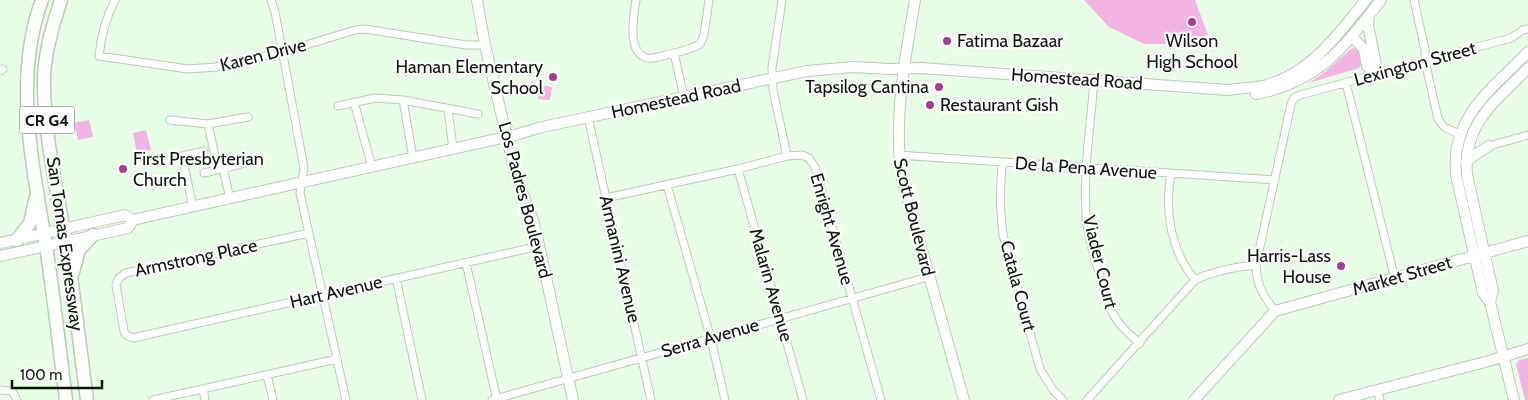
<svg xmlns="http://www.w3.org/2000/svg" width="1528" height="400" viewBox="0 0 1528 400" font-family="Cabin,sans-serif">
	<rect width="100%" height="100%" fill="#e9fee6"/>
	<!-- green -->
	<path fill="#f2b5e3" d="M1084,0H1195L1208,35L1188,44H1144L1109,27Z
		M1352,48L1358,50L1362,62L1359,68L1309,83L1326,71Z
		M540,85L552,87L550,100L538,99Z
		M89,120L93,137L78,140L74,123Z
		M146,130L151,150L137,153L133,133Z
		M1528,358V400H1525L1516,365L1519,360Z"/>
	<g fill="none" stroke-linecap="round" stroke-linejoin="round">
		<defs>
			<path id="street" d="M115,0C106,17 101,37 99,56L188,69L216,67L283,52L355,30L365,29L466,45H485
				M271,0L275,12L304,168L300,193L346,400
				M636,0C634,14 626,53 647,58C653,59 661,56 666,55C678,52 691,50 700,44L704,35L709,0
				M782,0L772,68L773,90L787,156
				M1414,0L1425,50V61L1438,119L1444,127L1459,134
				M674,53L684,97
				M0,71L3,69
				M1094,80C1091,124 1083,169 1086,213C1087,234 1094,256 1100,276C1109,308 1112,322 1140,343
				M1346,83L1395,279
				M403,100L413,158
				M354,102L372,167
				M338,106L375,98L403,100L478,114
				M448,109L453,149
				M588,117L651,400
				M170,120L208,124L248,117
				M208,124L217,165L223,168L230,199
				M1489,146L1528,135
				M898,155L1275,180
				M1002,162L1000,201L1003,235L1040,369L1053,390L1063,400
				M738,169L803,400
				M204,173L258,160
				M1171,174C1164,211 1171,251 1195,280
				M667,185L711,339L725,400
				M606,198L738,169L787,156L802,155L809,158L815,167L881,400
				M193,207L182,156L204,151
				M309,233L126,273L119,278L116,285L124,331L126,335L133,338L539,246
				M466,263L497,400
				M396,278L422,400
				M1275,311C1262,294 1257,286 1256,265L1291,104L1294,98L1300,95L1511,38L1523,30L1528,29
				M267,375L273,400
				M203,389L205,400
				M0,390L12,391L17,400
				M1377,390L1380,400
				M153,400L337,359
				M492,400L928,277
				M1087,400L1195,280C1213,271 1235,267 1256,265"/>
			<path id="secondary" d="M477,0L485,45L511,155L515,173L534,223L573,400
				M915,0C905,59 893,119 902,179L964,400
				M1369,16L1368,25L1378,75
				M1354,35V39L1364,49L1367,66L1378,75
				M1256,94C1319,82 1344,47 1381,0
				M1466,162L1476,154L1489,146
				M0,243L125,215L133,220
				M0,256L128,228L133,220L150,216L515,135L542,127L807,71L854,67L890,69L921,68L1228,90C1241,88 1254,88 1267,85C1312,72 1338,34 1366,0
				M1490,302L1493,291L1467,175C1462,124 1496,101 1528,68
				M1194,400L1275,311L1528,241
				M1339,400L1489,361L1528,349
				M1514,400L1490,302L1483,293L1456,175C1451,116 1491,90 1528,52"/>
			<path id="highway" d="M42,0C12,81 34,170 47,252C54,301 60,351 66,400
				M61,0C53,25 45,51 44,77C43,130 57,190 66,242C74,295 80,347 87,400
				M17,240L30,223L36,197
				M73,272L79,250L93,235"/>
		</defs>
		<!-- street casing -->
		<use href="#street" stroke="#b7cbb5" stroke-width="9"/>
		<!-- secondary casing -->
		<use href="#secondary" stroke="#b7cbb5" stroke-width="12"/>
		<!-- highway casing -->
		<use href="#highway" stroke="#b7cbb5" stroke-width="15"/>
		<!-- street -->
		<use href="#street" stroke="#fff" stroke-width="7"/>
		<!-- secondary -->
		<use href="#secondary" stroke="#fff" stroke-width="10"/>
		<!-- highway -->
		<use href="#highway" stroke="#fff" stroke-width="12"/>
	</g>
	<!-- markers -->
	<g fill="#aa3995" stroke="#fff" stroke-width="2">
		<circle cx="1192" cy="22" r="5"/>
		<circle cx="947" cy="41" r="5"/>
		<circle cx="553" cy="77" r="5"/>
		<circle cx="939" cy="87" r="5"/>
		<circle cx="930" cy="105" r="5"/>
		<circle cx="123" cy="169" r="5"/>
		<circle cx="1341" cy="266" r="5"/>
	</g>
	<g text-anchor="middle" stroke-width="4.5" stroke-linejoin="round" paint-order="stroke">
		<!-- shield labels -->
		<rect fill="#fff" stroke="#565a55" stroke-width="1" x="19.5" y="106.5" width="55" height="27" rx="4"/>
		<g font-size="16" font-weight="bold" fill="#0d140c">
			<text x="47" y="126">CR G4</text>
		</g>
		<!-- poi labels -->
		<g font-size="18" fill="#0d140c" stroke="#fff" text-anchor="start">
			<text x="957" y="47">Fatima Bazaar</text>
			<text x="1192" y="47" text-anchor="middle">Wilson<tspan x="1192" dy="21">High School</tspan></text>
			<text x="543" y="73" text-anchor="end">Haman Elementary<tspan x="543" dy="21">School</tspan></text>
			<text x="929" y="93" text-anchor="end">Tapsilog Cantina</text>
			<text x="940" y="111">Restaurant Gish</text>
			<text x="133" y="165">First Presbyterian<tspan x="133" dy="21">Church</tspan></text>
			<text x="1331" y="262" text-anchor="end">Harris-Lass<tspan x="1331" dy="21">House</tspan></text>
		</g>
		<!-- street labels -->
		<g font-size="18" fill="#0d140c" stroke="#fff">
			<text transform="translate(263 55) rotate(-14)" y="6">Karen Drive</text>
			<text transform="translate(1415 64) rotate(-15)" y="6">Lexington Street</text>
			<text transform="translate(1077 79) rotate(4)" y="6">Homestead Road</text>
			<text transform="translate(676 99) rotate(-12)" y="6">Homestead Road</text>
			<text transform="translate(1086 168) rotate(4)" y="6">De la Pena Avenue</text>
			<text transform="translate(525 200) rotate(75)" y="6">Los Padres Boulevard</text>
			<text transform="translate(914 217) rotate(76)" y="6">Scott Boulevard</text>
			<text transform="translate(832 229) rotate(74)" y="6">Enright Avenue</text>
			<text transform="translate(65 244) rotate(82)" y="6">San Tomas Expressway</text>
			<text transform="translate(196 258) rotate(-12)" y="6">Armstrong Place</text>
			<text transform="translate(620 259) rotate(77)" y="6">Armanini Avenue</text>
			<text transform="translate(1100 262) rotate(76)" y="6">Viader Court</text>
			<text transform="translate(1402 276) rotate(-16)" y="6">Market Street</text>
			<text transform="translate(771 285) rotate(74)" y="6">Malarin Avenue</text>
			<text transform="translate(1018 286) rotate(75)" y="6">Catala Court</text>
			<text transform="translate(336 292) rotate(-13)" y="6">Hart Avenue</text>
			<text transform="translate(710 338) rotate(-16)" y="6">Serra Avenue</text>
		</g>
	</g>
	<!-- scale -->
	<path d="M12 380v8h90v-8" fill="none" stroke="#0d140c" stroke-width="2.5"/>
	<text x="20" y="380" font-size="15" fill="#0d140c" stroke="#ffffff" stroke-width="4" paint-order="stroke">100 m</text>
</svg>
